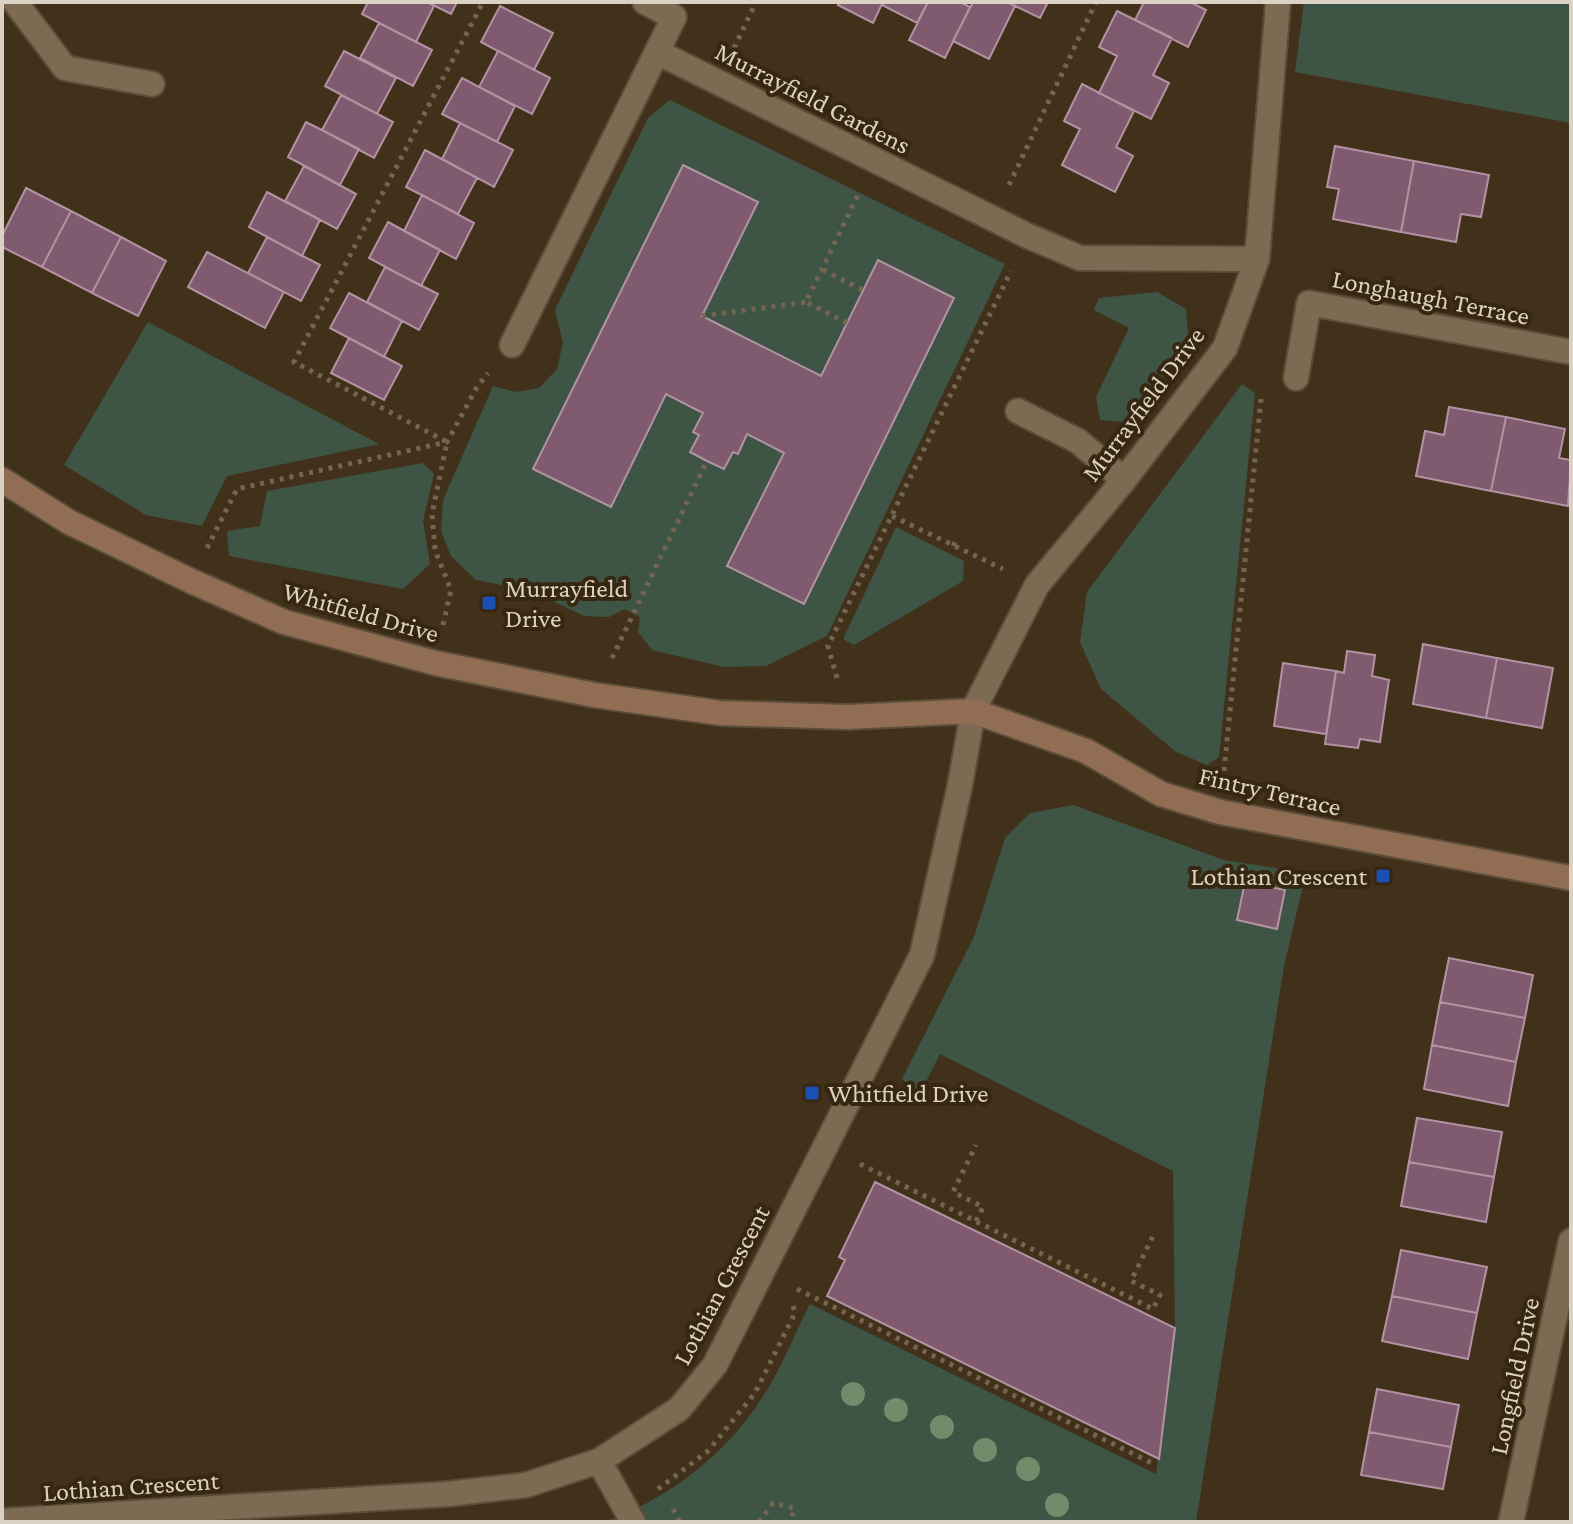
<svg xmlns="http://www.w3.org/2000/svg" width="1573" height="1524" viewBox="0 0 1573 1524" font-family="'Crimson Pro',serif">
	<rect width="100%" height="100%" fill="#42311a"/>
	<!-- green -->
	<path fill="#3e5546" d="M1304,2H1571V123L1295,72Z
		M670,100L1005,264L827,636L766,666L724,667L652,650L638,632L640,617L625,609L609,617L584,616L529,590L476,580L451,556L441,531L443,500L493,386L516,392L539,388L557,369L563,343L555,310L648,118Z
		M1157,292L1186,309L1189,346L1123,422L1100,420L1096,397L1129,328L1094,310L1099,298Z
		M148,322L379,444L227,476L202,526L146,515L64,465Z
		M1242,384L1255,393L1219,757L1207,765L1176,752L1101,689L1080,642L1087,592Z
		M423,463L434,474L423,521L430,564L403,589L229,556L227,531L260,526L267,491Z
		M896,527L964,561L963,581L854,645L843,639Z
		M1073,805L1224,860L1306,873L1284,966L1196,1522H605C668,1499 725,1455 762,1398C781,1369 794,1335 810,1304L1156,1474L1175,1328L1173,1171L940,1054L919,1095L902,1079L974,937L1005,838L1030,813Z"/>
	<!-- building -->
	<path fill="#805a6e" stroke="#b293a3" stroke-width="2" d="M368,2H427L434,6L416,42L362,14Z
		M427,2H457L451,14Z
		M840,2H883L873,23L838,5Z
		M883,2H928L917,23L882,5Z
		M928,2H960L970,7L945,58L909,40Z
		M973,2H1007L1015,6L989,59L953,41Z
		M1007,2H1048L1040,18Z
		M1144,2H1190L1206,10L1188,47L1135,20Z
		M500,6L553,33L534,70L481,42Z
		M1117,11L1172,38L1153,75L1169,83L1151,119L1099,93L1117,56L1099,47Z
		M379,23L432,50L413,86L360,58Z
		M344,51L396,78L377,114L325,86Z
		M498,51L550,78L532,114L479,87Z
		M462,78L515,106L497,142L442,114Z
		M1082,84L1134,111L1116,147L1133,156L1115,192L1062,165L1080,129L1064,121Z
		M341,95L393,122L374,158L322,130Z
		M306,122L359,149L340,185L288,157Z
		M460,123L513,150L494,187L442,159Z
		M1335,146L1414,161L1401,232L1333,219L1339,189L1327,187Z
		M425,150L477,178L458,214L406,187Z
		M1414,161L1489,175L1481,217L1461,214L1456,242L1401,232Z
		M683,165L758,202L702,316L821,376L878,260L954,298L804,604L727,566L784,453L747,434L738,454L733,452L724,469L707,461L690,452L699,435L693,432L703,413L666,394L611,507L533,469Z
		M304,166L356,194L337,229L285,201Z
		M26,188L71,211L42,267L2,247V236Z
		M267,192L320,220L302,256L249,227Z
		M422,195L474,223L456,259L404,231Z
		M71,211L121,237L92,293L42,267Z
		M388,222L440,250L421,286L369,258Z
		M121,237L166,261L138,316L92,293Z
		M267,237L320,265L301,301L248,273Z
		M207,252L284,292L265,328L188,287Z
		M385,267L438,294L419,330L367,302Z
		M349,293L402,321L384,357L330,328Z
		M349,338L402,366L384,400L331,373Z
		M1449,407L1506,417L1491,491L1416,476L1425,431L1444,435Z
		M1506,417L1565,429L1559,458L1571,460L1568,506L1491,491Z
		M1423,644L1497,658L1486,718L1413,704Z
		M1347,651L1375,655L1372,676L1389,680L1380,742L1360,739L1358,748L1325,744L1336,671L1344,673Z
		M1497,658L1553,668L1542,728L1486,718Z
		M1283,663L1336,671L1326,734L1274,726Z
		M1245,882L1285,890L1277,929L1237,920Z
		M1449,958L1533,975L1525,1018L1440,1002Z
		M1440,1002L1525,1018L1516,1062L1432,1045Z
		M1432,1045L1516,1062L1508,1106L1424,1089Z
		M1417,1118L1502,1132L1494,1177L1409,1162Z
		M1409,1162L1494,1177L1486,1222L1401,1206Z
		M875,1182L1175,1328L1159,1459L827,1296L845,1260L839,1257Z
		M1401,1250L1487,1267L1477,1313L1392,1296Z
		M1392,1296L1477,1313L1468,1359L1382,1341Z
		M1377,1389L1459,1405L1451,1447L1369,1432Z
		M1369,1432L1451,1447L1443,1489L1361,1475Z"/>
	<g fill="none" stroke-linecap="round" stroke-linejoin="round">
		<defs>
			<path id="lane" d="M645,2L674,17L657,52
				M1018,411L1078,441L1124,480
				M599,1461L633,1522"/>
			<path id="street" d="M15,2L65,68L152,84
				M512,345L657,52L1028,236L1080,258L1257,259
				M1296,378L1309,303L1571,352
				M2,1521L447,1494L526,1485L599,1461L679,1409L715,1365L922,955L960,785L973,711L1037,585L1124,480L1225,348L1257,259L1278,2
				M1511,1522L1571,1241"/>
			<path id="secondary" d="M2,480L69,522L191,581L284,622L435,663L594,695L720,713L848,717L973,711L1086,751L1161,794L1220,812L1571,878"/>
		</defs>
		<!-- lane casing -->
		<use href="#lane" stroke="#5a4d39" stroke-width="28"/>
		<!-- street casing -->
		<use href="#street" stroke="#5a4d39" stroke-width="28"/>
		<!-- secondary casing -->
		<use href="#secondary" stroke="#5a4d39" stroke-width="28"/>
		<!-- path -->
		<path stroke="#746551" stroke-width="5" stroke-dasharray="4 6" stroke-linecap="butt" d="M734,48L756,2
			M1009,185L1096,2
			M823,270L863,290
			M702,316L806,302
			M847,323L806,302L859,193
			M892,516L1003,569
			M953,546L957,537
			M207,548L237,489L447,442L477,387L488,373
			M443,625L451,590L435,550L432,514L447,442L294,362L483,2
			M612,658L707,461
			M837,678L828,646L1011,271
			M1224,771L1261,399
			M860,1164L1153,1309L1160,1295L1131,1281L1154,1234
			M976,1221L983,1207L953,1192L976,1145
			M797,1289L1154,1464
			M658,1489L708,1451L755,1393L795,1313L792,1302
			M673,1509L680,1522
			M759,1522L773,1503L794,1508L791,1522"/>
		<!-- lane -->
		<use href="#lane" stroke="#7d6a52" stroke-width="24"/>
		<!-- street -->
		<use href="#street" stroke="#7d6a52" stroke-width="24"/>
		<!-- secondary -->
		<use href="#secondary" stroke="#916d53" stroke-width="24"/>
	</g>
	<!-- trees -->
	<g fill="#718c6a">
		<circle cx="853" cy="1394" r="12"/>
		<circle cx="896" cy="1410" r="12"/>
		<circle cx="942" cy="1427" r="12"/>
		<circle cx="985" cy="1450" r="12"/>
		<circle cx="1028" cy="1469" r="12"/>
		<circle cx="1057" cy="1505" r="12"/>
	</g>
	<!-- markers -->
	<g fill="#1a4fb4" stroke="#372710" stroke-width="3">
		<rect x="481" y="595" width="16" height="16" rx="4"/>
		<rect x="1375" y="868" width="16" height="16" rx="4"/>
		<rect x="804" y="1085" width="16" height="16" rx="4"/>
	</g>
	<g text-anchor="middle" stroke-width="8" stroke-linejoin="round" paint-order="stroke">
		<!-- street labels -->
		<g font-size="26" fill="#dcd2c4" stroke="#372710">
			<text transform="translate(813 98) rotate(27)" y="9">Murrayfield Gardens</text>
			<text transform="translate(1431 297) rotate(11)" y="9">Longhaugh Terrace</text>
			<text transform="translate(1143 404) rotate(-53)" y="9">Murrayfield Drive</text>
			<text transform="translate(361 612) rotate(16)" y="9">Whitfield Drive</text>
			<text transform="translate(1270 791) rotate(13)" y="9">Fintry Terrace</text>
			<text transform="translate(721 1285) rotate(-62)" y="9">Lothian Crescent</text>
			<text transform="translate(1514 1376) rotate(-78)" y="9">Longfield Drive</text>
			<text transform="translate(131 1486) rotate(-4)" y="9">Lothian Crescent</text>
		</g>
		<!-- poi labels -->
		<g font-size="26" fill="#dcd2c4" stroke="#372710" text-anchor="start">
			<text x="505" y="597">Murrayfield<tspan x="505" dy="30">Drive</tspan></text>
			<text x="1367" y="885" text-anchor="end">Lothian Crescent</text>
			<text x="828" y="1102">Whitfield Drive</text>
		</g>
	</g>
	<!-- border -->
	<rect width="1573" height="1524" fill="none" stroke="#dcd2c4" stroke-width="8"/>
</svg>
